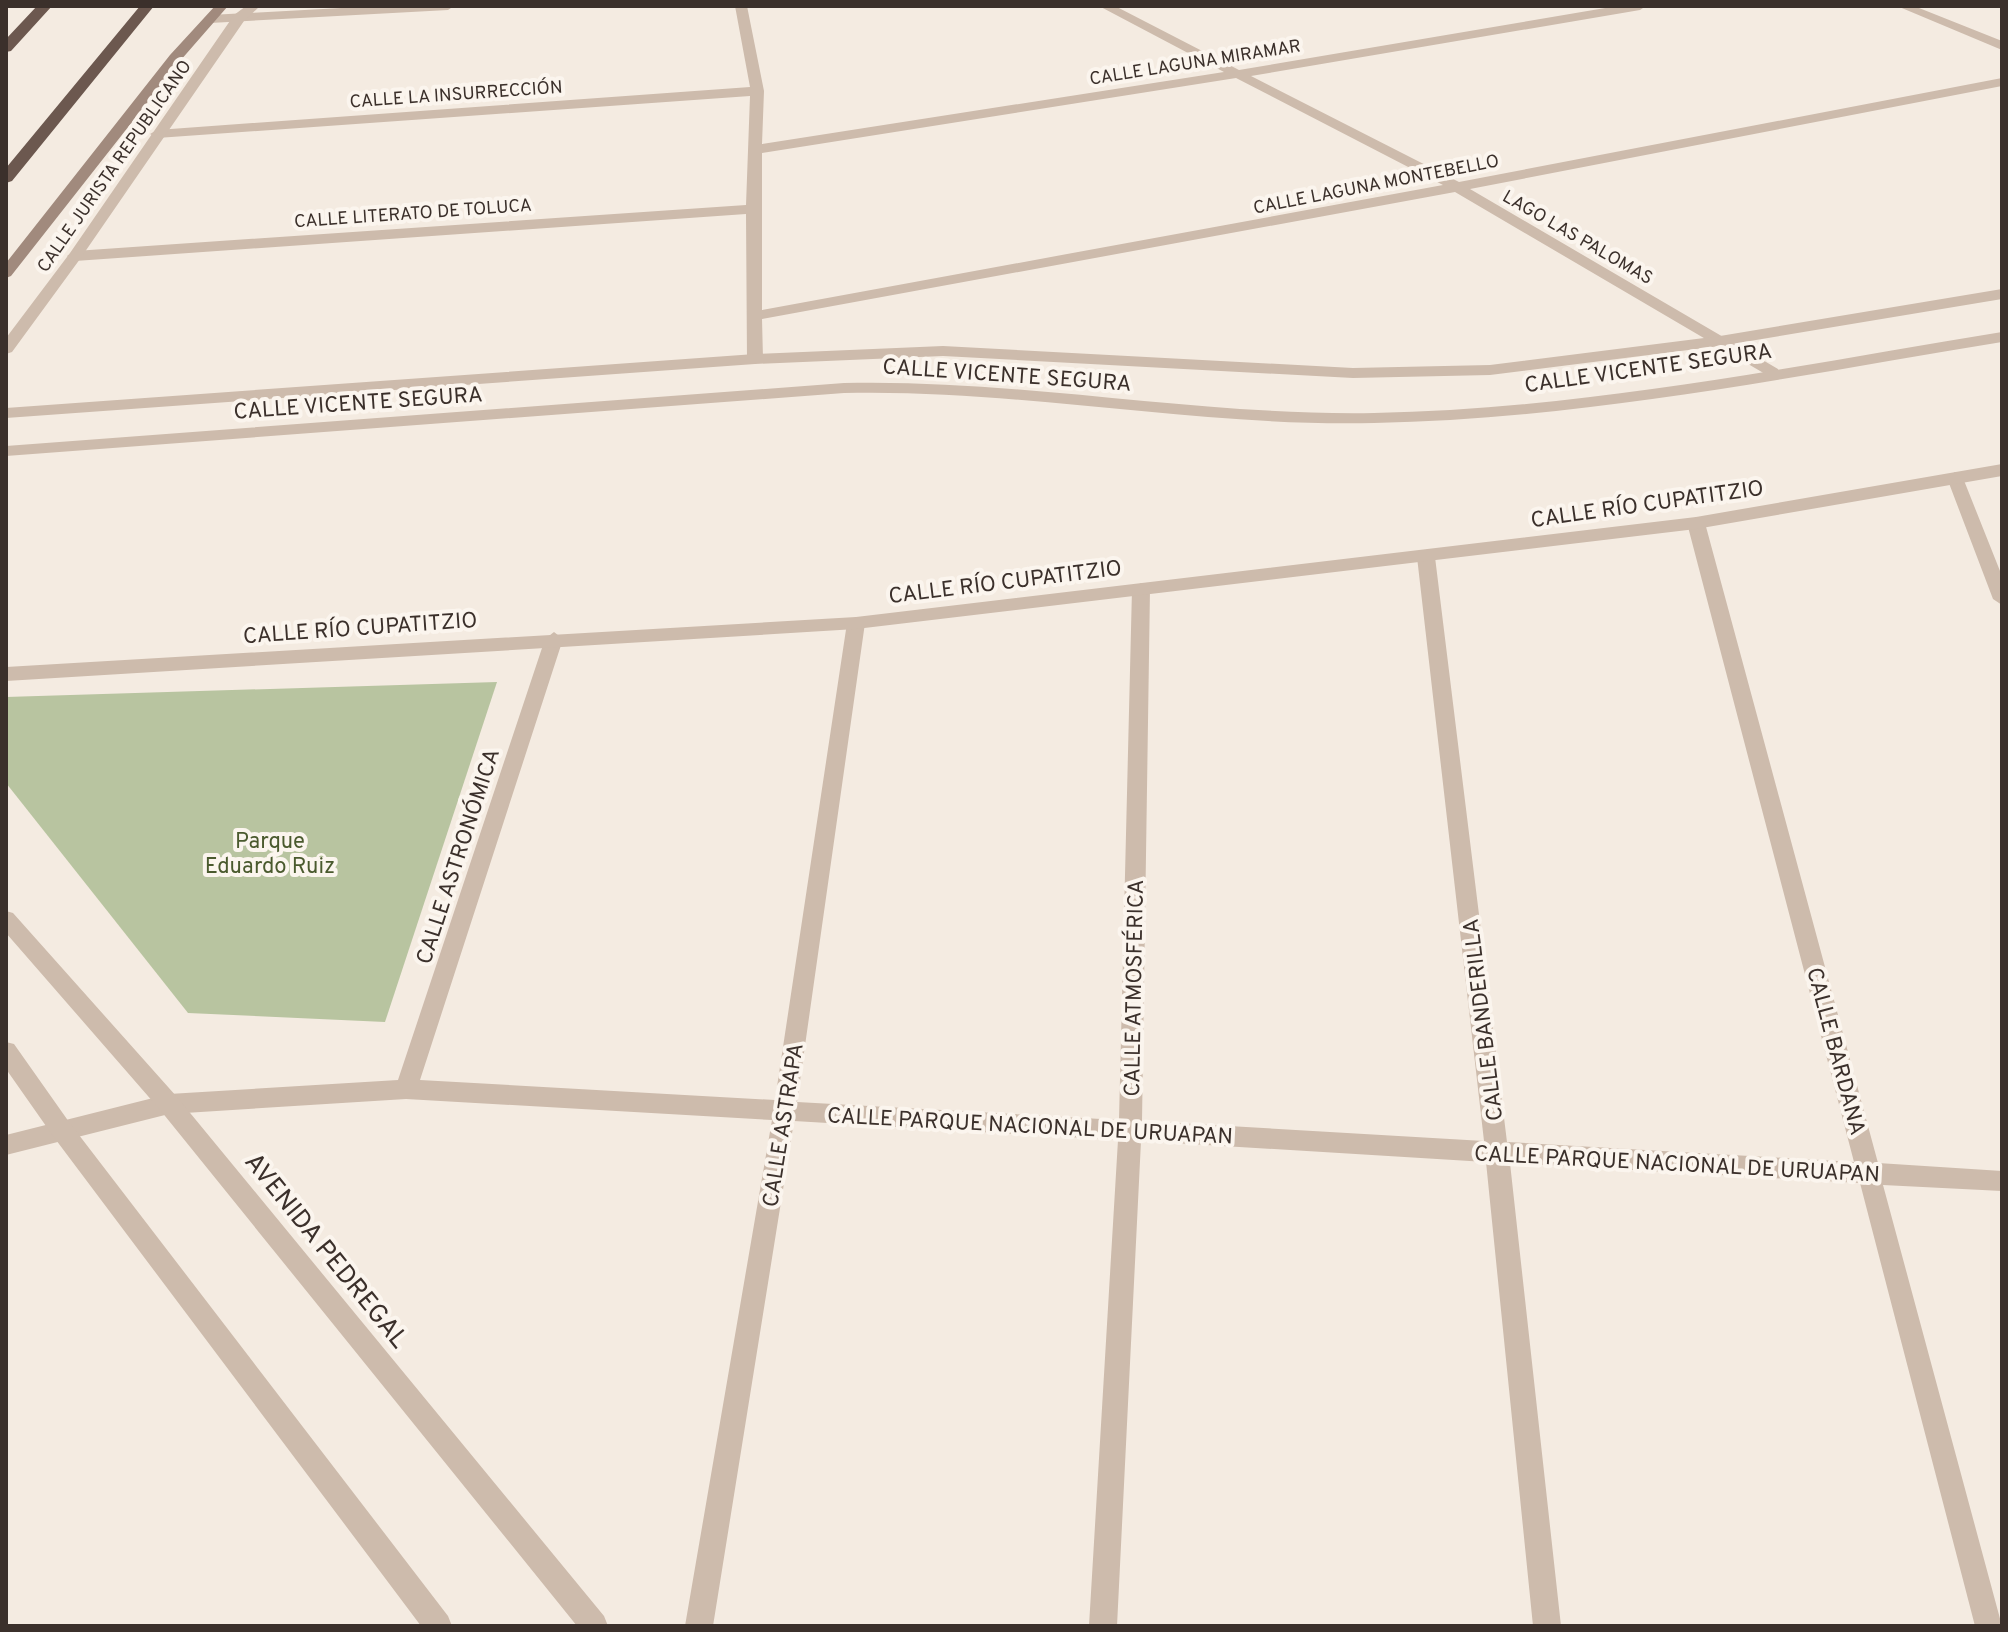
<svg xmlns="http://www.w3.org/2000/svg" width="2008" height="1632" viewBox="0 0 2008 1632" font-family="Overpass,sans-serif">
	<rect width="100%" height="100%" fill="#f4ebe1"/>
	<!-- green -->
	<path fill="#b8c4a0" d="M497,682L385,1022L188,1013L6,783V697Z"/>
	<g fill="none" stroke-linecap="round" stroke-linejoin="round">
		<!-- minor -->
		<path fill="#cdbbac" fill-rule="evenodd" d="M378,6H454L448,10L210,23L204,19L210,15Z
			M735,6H747L764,91L762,144L1224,72L1099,6H1115L1239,70L1617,6H1646L1640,10L1251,76L1459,182L2002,78V86L1470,189L1778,369L1780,373L1772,378L1455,192L762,319L763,359L755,364L747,359L746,214L75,261L67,256L75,251L746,205L750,96L157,138L150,134L157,130L750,87ZM1236,78L1443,185L762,310V153Z
			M1897,6H1914L2002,41V50Z
			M1955,472L1963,478L2002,576V605L1993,599L1947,478Z
			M1696,517L1705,523L1878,1163L2002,1171V1191L1883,1185L2002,1626H1975L1860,1183L1510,1163L1561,1626H1533L1486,1162L1141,1141L1117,1626H1089L1118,1140L794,1121L713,1626H685L772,1120L406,1099L169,1114L6,1155V1135L169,1094L398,1080L545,639L554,632L563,639L420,1080L775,1100L847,623L856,617L865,623L797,1102L1119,1120L1132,589L1141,583L1150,589L1142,1121L1484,1141L1417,557L1426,551L1435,557L1507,1142L1854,1162L1687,523Z"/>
		<!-- tertiary -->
		<path fill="#cdbbac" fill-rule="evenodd" d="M246,6H260L244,21L80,259L12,352L6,354V338L70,253L234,15Z
			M2002,289V299L1720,346L1490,375L1353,378L943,356L755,364L6,418V408L755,354L943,346L1353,368L1490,365L1720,336Z
			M2002,332V342C1794,376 1585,419 1374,423C1197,427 1022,389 844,393L6,456V446L844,383C1022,379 1197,416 1374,413C1585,409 1794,366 2002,332Z
			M2002,464V476L1696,529L856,629L6,681V667L856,617L1696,517Z
			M6,911L13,913L177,1097L604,1616L608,1626H577L161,1111L6,933Z
			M6,1042L14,1044L69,1122L448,1616L452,1626H421L53,1136L6,1069Z"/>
		<!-- secondary -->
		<path fill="#a18a7d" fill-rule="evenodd" d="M215,6H228L180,61L11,276L6,278V263L170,55Z"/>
		<!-- trunk -->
		<path fill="#6c584f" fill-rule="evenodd" d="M37,6H52L11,51L6,52V39Z
			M140,6H154L12,181L6,183V168Z"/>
	</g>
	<g text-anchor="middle" stroke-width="8" stroke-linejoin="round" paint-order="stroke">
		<!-- far-street labels -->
		<g font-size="18" fill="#3b302b" stroke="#fbf5ee">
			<text transform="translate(1195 62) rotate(-9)" y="6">CALLE LAGUNA MIRAMAR</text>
			<text transform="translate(456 94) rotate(-4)" y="6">CALLE LA INSURRECCIÓN</text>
			<text transform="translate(114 166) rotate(-55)" y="6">CALLE JURISTA REPUBLICANO</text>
			<text transform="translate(1376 184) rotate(-11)" y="6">CALLE LAGUNA MONTEBELLO</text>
			<text transform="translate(413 213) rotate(-4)" y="6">CALLE LITERATO DE TOLUCA</text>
			<text transform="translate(1578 237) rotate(30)" y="6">LAGO LAS PALOMAS</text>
		</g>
		<!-- street labels -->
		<g font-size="22" fill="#3b302b" stroke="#fbf5ee">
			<text transform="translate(1648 367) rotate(-8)" y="8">CALLE VICENTE SEGURA</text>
			<text transform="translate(1007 374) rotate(4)" y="8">CALLE VICENTE SEGURA</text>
			<text transform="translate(358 402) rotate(-4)" y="8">CALLE VICENTE SEGURA</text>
			<text transform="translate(1647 503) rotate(-8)" y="8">CALLE RÍO CUPATITZIO</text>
			<text transform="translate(1005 581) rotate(-7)" y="8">CALLE RÍO CUPATITZIO</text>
			<text transform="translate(360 627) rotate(-4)" y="8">CALLE RÍO CUPATITZIO</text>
			<text transform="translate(457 856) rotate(-72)" y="8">CALLE ASTRONÓMICA</text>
			<text transform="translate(1133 988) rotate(-89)" y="8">CALLE ATMOSFÉRICA</text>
			<text transform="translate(1482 1020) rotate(-97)" y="8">CALLE BANDERILLA</text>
			<text transform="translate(1837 1051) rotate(75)" y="8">CALLE BARDANA</text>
			<text transform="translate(782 1125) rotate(-81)" y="8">CALLE ASTRAPA</text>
			<text transform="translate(1030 1125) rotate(3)" y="8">CALLE PARQUE NACIONAL DE URUAPAN</text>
			<text transform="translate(1677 1163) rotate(3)" y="8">CALLE PARQUE NACIONAL DE URUAPAN</text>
		</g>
		<!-- park labels -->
		<g font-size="22" fill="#4a5a2e" stroke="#fbf5ee">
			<text x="270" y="848">Parque<tspan x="270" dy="25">Eduardo Ruiz</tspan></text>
		</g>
		<!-- near-street labels -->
		<g font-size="26" fill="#3b302b" stroke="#fbf5ee">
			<text transform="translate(327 1250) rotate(51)" y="9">AVENIDA PEDREGAL</text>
		</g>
	</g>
	<!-- border -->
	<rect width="2008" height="1632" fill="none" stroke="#3b302b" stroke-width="16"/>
</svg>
